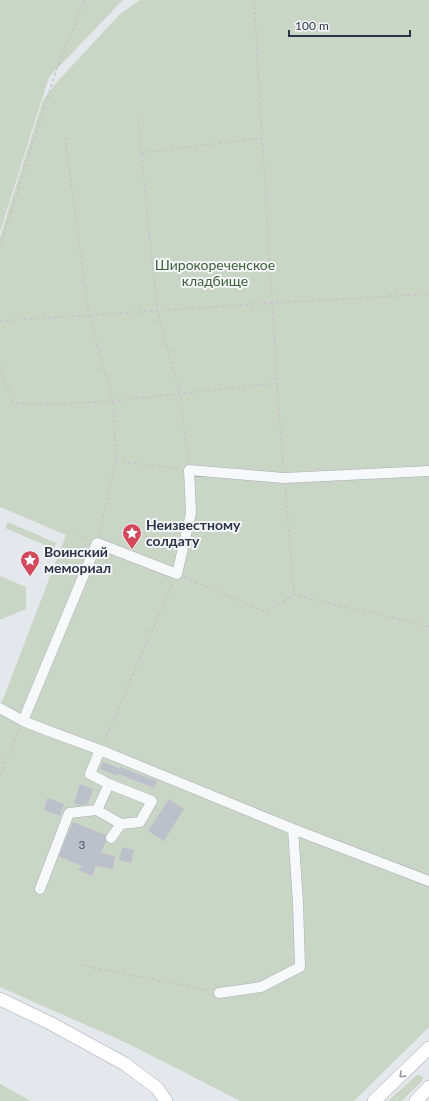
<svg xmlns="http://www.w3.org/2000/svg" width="429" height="1101" viewBox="0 0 429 1101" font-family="Lato,sans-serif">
	<rect width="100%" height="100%" fill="#e4e7ec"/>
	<!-- green -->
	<path fill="#c9d6c5" d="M0,0H123L49,77L0,232Z
		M140,0H429V1027L354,1101H240L129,1044L0,987V707L66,535L0,507V237L43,100L57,82L120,14Z
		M8,522L56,543L54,549L5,528Z
		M0,576L26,587V609L0,620Z
		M417,1075H420L423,1078L422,1081L402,1101H388Z
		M0,1084L31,1101H0Z"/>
	<!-- building -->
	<path fill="#bbc0ca" d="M103,762L120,769V767L157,781L154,788L118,774L117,776L100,769Z
		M80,784L93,789L88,804L80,805L74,803Z
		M48,798L64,804L60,816L44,810Z
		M169,799L184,809L164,841L148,831Z
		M73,822L106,835L105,838L106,841L101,853L115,856L113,869L96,866L92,876L79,870L81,866L59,856Z
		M122,847L134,850L131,863L119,860Z"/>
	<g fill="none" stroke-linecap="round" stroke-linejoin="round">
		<defs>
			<path id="minor" d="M0,708L23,721L46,730L100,750L293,829L429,881
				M23,721L97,543L177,574L191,513L189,470L284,478L429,471
				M97,810L121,824L140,822L152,801L109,784L90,774L100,750
				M111,838L121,824
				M40,889L69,813L97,810L109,784
				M219,993L261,987L300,967L298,903L293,829"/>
			<path id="major" d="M0,999L50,1023L125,1064L157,1088L166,1101
				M374,1101L429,1048
				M416,1101L429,1087"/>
		</defs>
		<!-- minor casing -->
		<use href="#minor" stroke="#a9aeb7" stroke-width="11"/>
		<!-- major casing -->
		<use href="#major" stroke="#a3abb8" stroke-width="14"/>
		<!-- path -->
		<path stroke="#c2c5cb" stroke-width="1.5" stroke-dasharray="3 3" stroke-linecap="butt" d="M254,0L277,383L283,470
			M138,118L157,311L180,394L188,461
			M65,137L89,316L113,401L116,461L99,534
			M141,153L262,138
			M0,247L57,68L85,0
			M0,321L272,303L429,294
			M0,366L13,403L57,404L113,401L277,383
			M116,461L181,469
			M285,487L294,595
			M78,535L89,539
			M184,577L265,612L294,595L429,626
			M104,742L173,582
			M0,775L20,729
			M81,965L211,991"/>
		<!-- minor -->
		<use href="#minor" stroke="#f7f8fa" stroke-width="10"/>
		<!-- major -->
		<use href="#major" stroke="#fff" stroke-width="13"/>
	</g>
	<!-- one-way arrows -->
	<defs><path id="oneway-chevron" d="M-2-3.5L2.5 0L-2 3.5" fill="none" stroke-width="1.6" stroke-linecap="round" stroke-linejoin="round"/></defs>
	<use stroke="#959aa2" href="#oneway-chevron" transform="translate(402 1075) rotate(136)"/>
	<!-- icons -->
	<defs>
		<symbol id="sight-pin" viewBox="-11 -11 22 30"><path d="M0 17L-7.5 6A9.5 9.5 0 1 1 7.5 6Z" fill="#d1495b" stroke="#f4f6f9"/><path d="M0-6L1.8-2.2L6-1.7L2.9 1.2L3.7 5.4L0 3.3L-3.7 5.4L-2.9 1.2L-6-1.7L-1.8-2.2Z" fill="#fff"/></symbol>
	</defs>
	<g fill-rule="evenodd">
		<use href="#sight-pin" x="121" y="522" width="22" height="30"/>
		<use href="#sight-pin" x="19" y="549" width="22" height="30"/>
	</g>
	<g text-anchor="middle" stroke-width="4" stroke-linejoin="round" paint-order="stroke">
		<!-- number labels -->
		<g font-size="12" fill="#4f5766">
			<text x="82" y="849">3</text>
		</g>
		<!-- park labels -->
		<g font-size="14" fill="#3f6138" stroke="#f4f6f9">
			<text x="215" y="270">Широкореченское<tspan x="215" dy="16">кладбище</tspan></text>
		</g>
		<!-- poi labels -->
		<g font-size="14" font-weight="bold" fill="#2b3445" stroke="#f4f6f9" text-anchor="start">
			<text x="146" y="530">Неизвестному<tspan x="146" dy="16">солдату</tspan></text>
			<text x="44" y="557">Воинский<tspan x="44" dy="16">мемориал</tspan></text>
		</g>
	</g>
	<!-- scale -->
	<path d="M289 30v6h121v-6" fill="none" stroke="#2b3445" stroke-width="2"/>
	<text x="295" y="30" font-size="12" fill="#2b3445" stroke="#f4f6f9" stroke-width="3" paint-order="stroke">100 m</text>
</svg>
